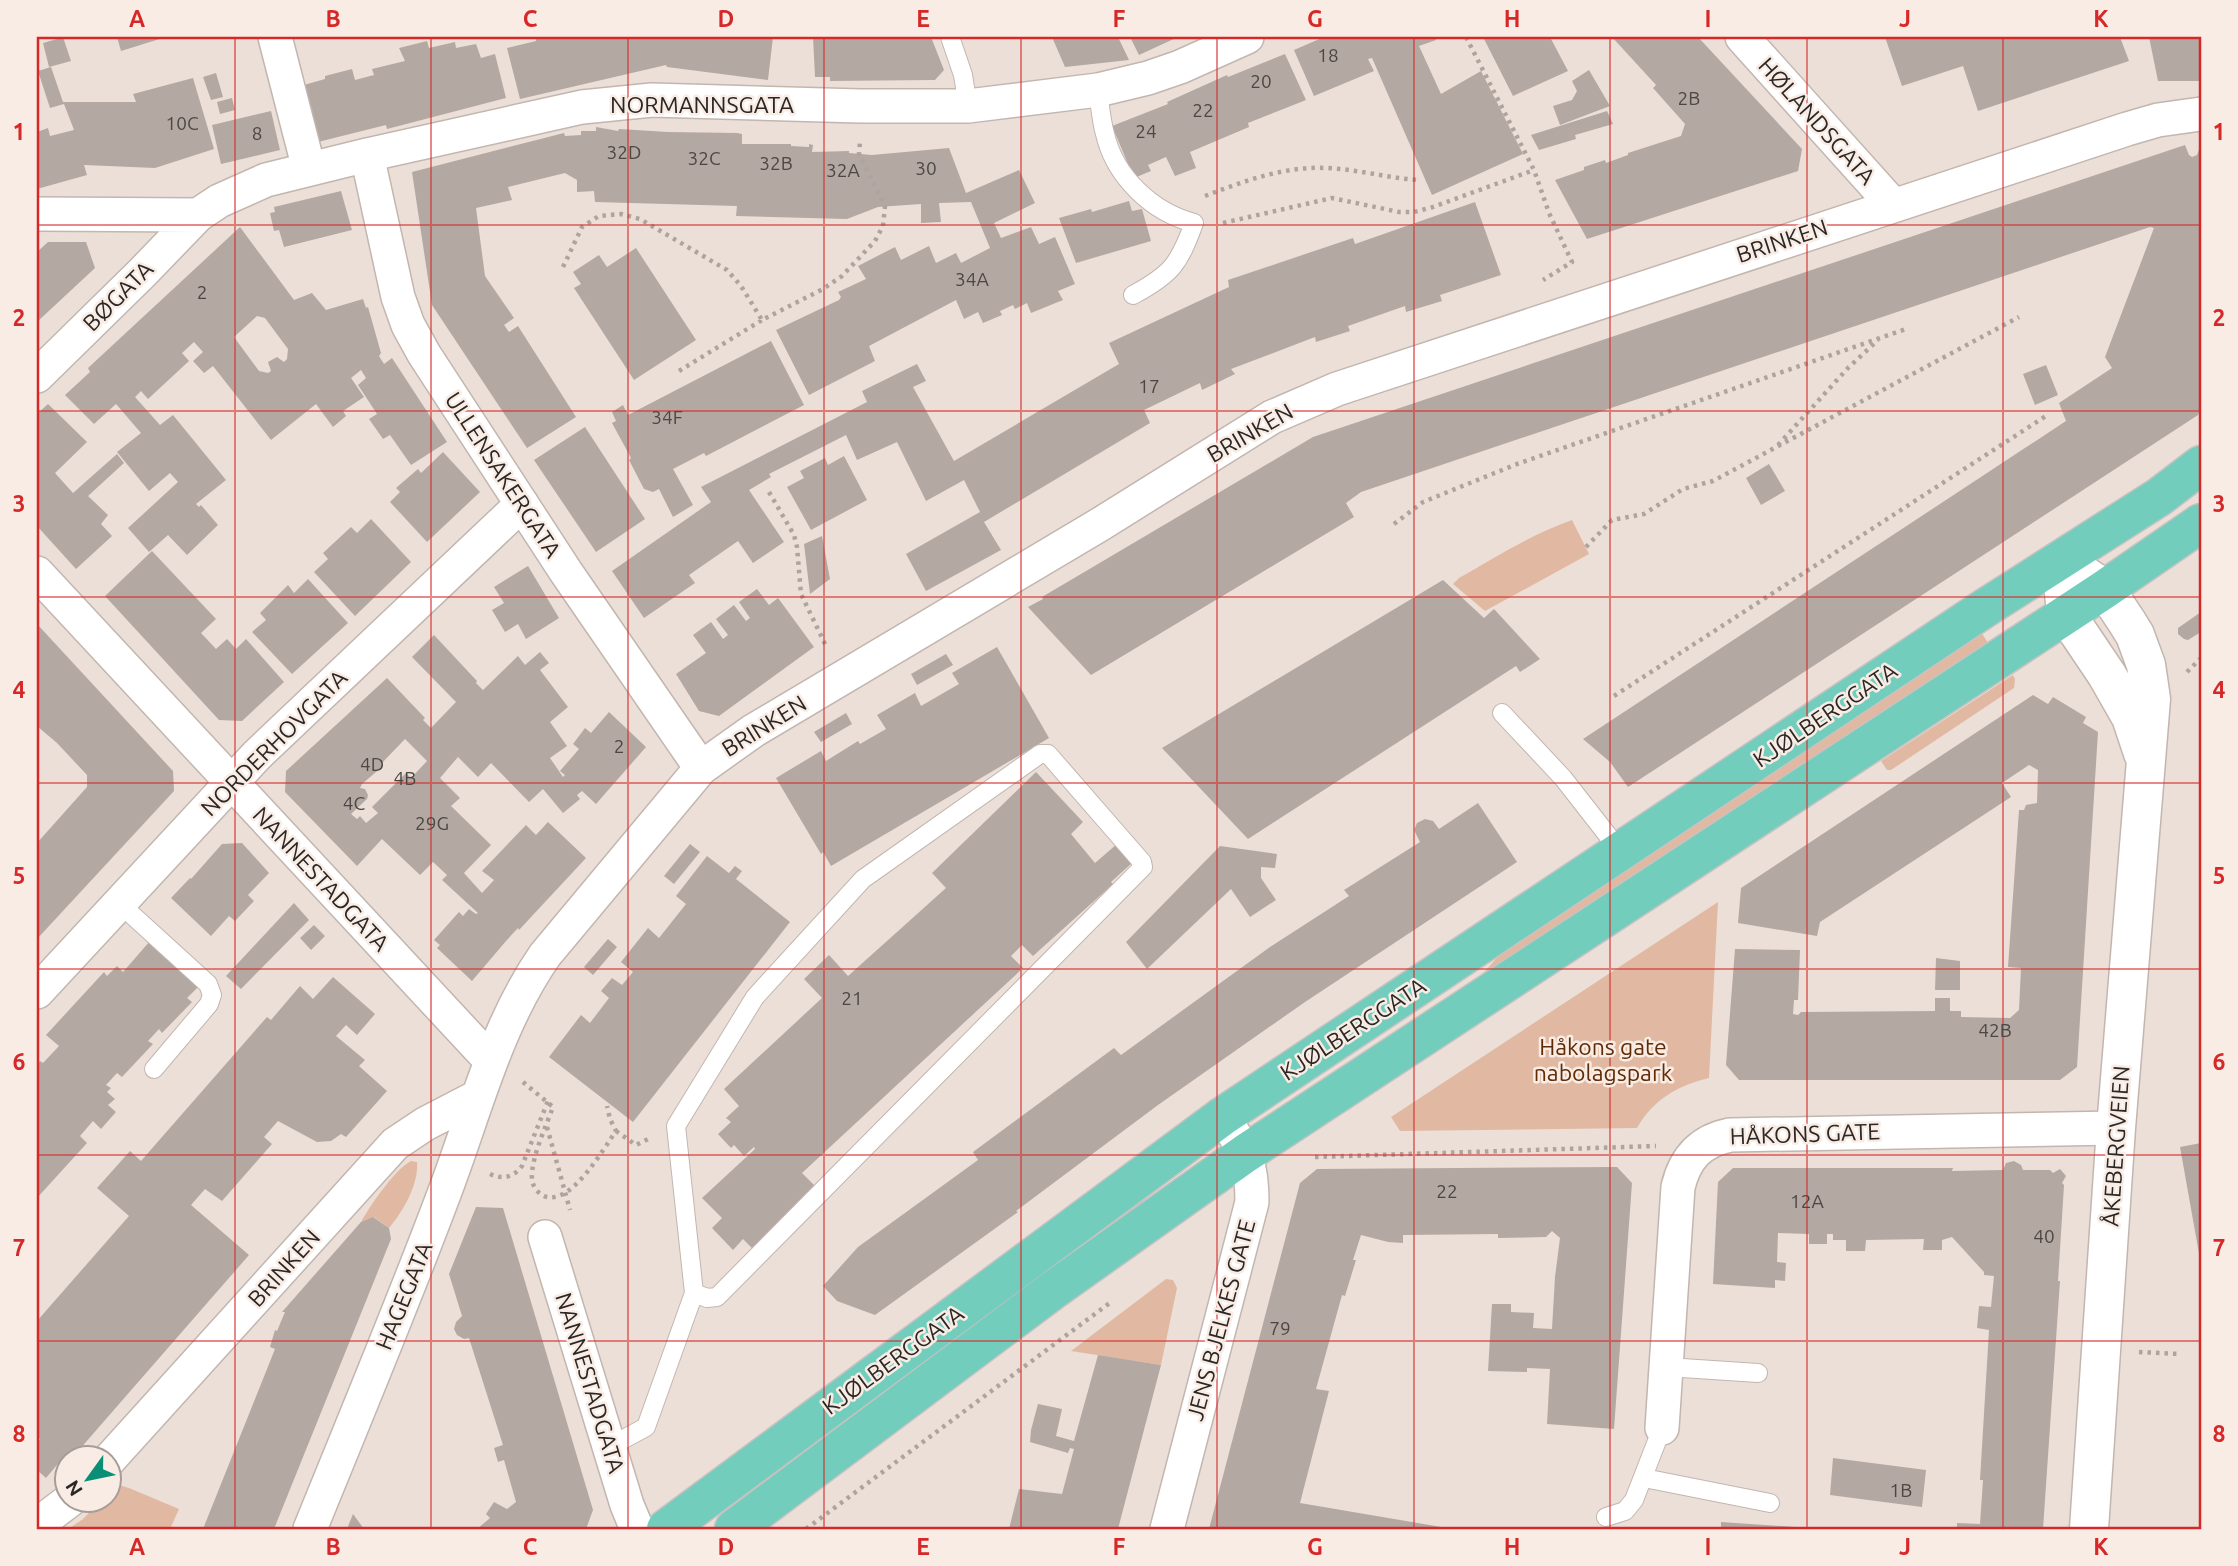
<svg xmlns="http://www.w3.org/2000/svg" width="2238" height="1566" viewBox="0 0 2238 1566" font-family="Ubuntu,sans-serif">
	<rect width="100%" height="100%" fill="#ecdfd8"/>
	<!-- green -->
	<path fill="#e1b9a2" d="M1572,520L1589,554L1485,611L1453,584L1459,578C1496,557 1532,534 1572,520Z
		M1981,632L1992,649L1480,977L1501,953Z
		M2013,675L2015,679L2014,688L1891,770H1887L1881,761Z
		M1718,902L1709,1078C1677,1086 1654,1099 1637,1128L1400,1131L1391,1117Z
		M411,1161L417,1162C419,1184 403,1212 389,1228L374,1217L361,1222C370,1206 394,1170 411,1161Z
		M1166,1279L1173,1280L1177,1288L1161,1365L1071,1351Z
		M115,1484L129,1488L179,1509L170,1529H68L83,1519L101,1500H108L109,1491Z"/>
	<!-- building -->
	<path fill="#b4a8a2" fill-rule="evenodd" d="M56,37H63L71,61L49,67L43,43L57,39Z
		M117,37H166L121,51Z
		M536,37H773L768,80L667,67L666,65L520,99L507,48L536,41Z
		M813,37H931L944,70L935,80L830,81V77H815Z
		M1052,37H1118L1129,60L1065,67Z
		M1130,37H1178L1139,55Z
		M1324,37H1435L1436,40L1419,46L1441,94L1481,71L1523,154L1432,195L1372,58L1368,59L1374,71L1314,96L1294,50Z
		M1483,37H1550L1568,71L1513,96Z
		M1612,37H1698L1802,149L1798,171L1587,239L1555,180L1584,170V167L1605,160L1606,163L1628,155V153L1681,136L1685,124L1653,88L1656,85Z
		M1885,37H2120L2129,61L1978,111L1963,66L1902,86Z
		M2149,37H2201V81H2158Z
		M427,41L429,48L455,42L456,48L476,44L481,58L495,54L506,98L387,129L386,125L318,142L304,85L325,79V76L352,69L355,80L374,75L372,69L405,61L399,48Z
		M1285,54L1306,100L1248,123L1249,127L1190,152L1196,168L1175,176L1166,157L1148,165L1151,171L1134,178L1112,126L1168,104L1167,102L1227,75L1228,77Z
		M51,67L63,102H136L133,94L193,78L214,149L155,168L84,165L87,175L37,189V132L48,128L50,136L74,130L64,104L50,108L38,71Z
		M1589,70L1610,106L1560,125L1553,106L1572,100L1577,91L1572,81Z
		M216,73L223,97L211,100L203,77Z
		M232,98L235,110L220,114L217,102Z
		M271,111L280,150L221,164L212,125Z
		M1607,111L1613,124L1575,135L1576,139L1539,150L1531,135Z
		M596,127L618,131L619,129L668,132L737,133L742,134V144H791V146L809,147V144L813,145L812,152L849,151V153L872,155L949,148L966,193L1019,170L1035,203L994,223L1001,238L1031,227L1039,244L1055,237L1075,284L1058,291L1063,300L1031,313L1027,303L1015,309L1013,305L1000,311L1002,315L983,323L978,312L964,319L956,300L869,346L875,361L809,395L776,330L839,300L841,297L838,292L866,279L858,266L895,247L901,260L929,246L936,263L956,253L961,263L990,248L971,202L939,203L941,222L921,223V204L878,207L847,219L736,216L737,206L595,202L594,191L577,192V180L565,173L508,187L512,200L476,208L485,276L514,318L504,325L509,332L518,326L576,417L527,448L432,305L412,172L564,133L565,136L581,135V131H596Z
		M2201,144V407L2198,415L1628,787L1610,762L1583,739L2066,421L2059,403L2112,368L2105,357L2154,228L2150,227L1361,492L1346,503L1354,517L1091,675L1028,607L1043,599L1042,597L1313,437L2185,145L2189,155L2192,157L2197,155Z
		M341,191L352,230L284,247L279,230L274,231L270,213L275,212L274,207Z
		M1129,201L1132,211L1142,209L1151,241L1076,263L1059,218L1091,209L1092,212Z
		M1475,202L1501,275L1440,295L1442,301L1406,312L1405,306L1348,326L1350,331L1316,342L1315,337L1231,369L1235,374L1202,390L1200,383L1144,410L1150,423L984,522L1001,550L926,591L906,554L980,512L964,480L926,501L897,442L857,460L846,435L769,474L771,477L749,490L784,542L753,563L738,541L689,575L695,583L644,618L612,571L711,502L701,487L867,402L862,391L917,364L926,381L913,387L954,461L1119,364L1109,343L1229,287L1228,280L1353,238L1355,244Z
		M240,227L294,300L312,293L326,310L363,299L366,308L368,307L381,353L379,356L384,364L392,358L447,442L411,465L390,435L383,439L369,419L377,414L358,385L366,378L361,370L351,378L364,397L343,411L346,416L333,427L316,404L271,440L213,366L204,373L193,361L203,352L194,342L182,353L189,361L148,399L141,391L135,397L160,425L173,415L226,480L196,504L199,507L201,505L218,525L187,555L168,535L149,552L128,528L178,482L170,473L149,491L117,452L141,433L116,404L94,424L65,395L90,372L88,368ZM257,316L265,318L288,349L287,359L284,362L277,357L268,362L271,371L268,373L259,371L234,337Z
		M48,242H86L95,268L37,322V252Z
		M636,248L696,340L634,380L574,288L581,284L573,272L599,255L607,267Z
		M771,341L804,405L706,456L704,453L673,469L693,505L673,517L659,489L653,492L644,489L629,460L631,458L612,423L616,421L612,412L623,405L628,415Z
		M2046,365L2058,395L2035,405L2023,374Z
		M48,404L87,442L55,473L73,493L117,454L124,463L88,496L108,515L101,524L112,536L76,569L37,526V414Z
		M585,427L645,519L596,552L534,460Z
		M443,452L480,492L427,542L390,502L400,492L396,488L418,469L421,473Z
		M844,456L867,500L811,530L787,487L804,478L800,471L825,458L828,465Z
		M1769,464L1785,491L1761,505L1746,478Z
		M371,519L411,562L355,616L314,572L328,559L323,553L351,527L357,533Z
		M822,536L830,579L810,594L804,544Z
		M152,551L216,619L201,633L216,649L227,639L236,649L246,639L284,682L242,721L219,720L105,596Z
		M528,566L559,618L526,639L518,624L505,632L492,610L504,603L494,587Z
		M308,579L348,623L292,674L252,632L266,620L260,613L288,585L294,593Z
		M1443,580L1484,618L1494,609L1540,659L1520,672L1516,666L1248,839L1162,748Z
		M757,589L769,605L778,598L814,647L719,716L699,711L676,674L706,653L693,635L711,622L723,639L728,635L716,619L734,605L746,621L750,618L739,602Z
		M2201,612V632L2188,640L2184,639L2178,634V628Z
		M37,624L173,771L174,791L37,939V843L87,787V775L57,743L37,726Z
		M434,635L477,681L476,683L483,690L518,656L525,665L540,652L549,663L540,670L568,707L550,722L567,746L550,758L563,777L565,775L560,771L579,749L573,744L585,728L591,733L609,712L646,747L596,804L582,791L577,795L580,799L563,813L543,789L529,802L491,763L478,777L458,757L440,778L460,798L451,806L491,845L464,873L482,893L494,880L482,871L526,825L536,835L548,822L586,858L519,930L518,928L506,941L472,981L437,948L440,945L434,940L459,912L463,916L469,909L476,914L478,913L442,880L447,875L433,862L420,875L382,839L357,866L285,792L286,771L387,678L425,718L423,720L431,728L456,702L412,657ZM405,739L427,761L411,778L406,773L372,807L378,813L366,823L360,816L357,819L351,814L367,799L368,795L365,789L360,788L362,784L383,766L381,764Z
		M997,647L1049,738L831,866L823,852L821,854L776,778L821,751L826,761L858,741L860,744L886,729L877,715L915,693L921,706L959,684L952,673Z
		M946,654L953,665L917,685L911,674Z
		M2033,695L2048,704L2053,697L2086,717L2083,723L2098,732L2077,1067L2060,1080H1739L1726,1065L1735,949L1800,950L1798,1000H1794L1793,1014L1798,1015L1801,1012L1935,1011V998H1950V1011H1961V1017L2010,1018L2019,1010L2021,968L2008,967L2019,810H2024L2026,805L2037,803L2038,770L2029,765L2002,783L2011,797L1820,922L1817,936L1738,923L1741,888Z
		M846,713L852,724L821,742L814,732Z
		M1036,772L1083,822L1071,834L1095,863L1117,844L1133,862L1111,882L1113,884L1033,956L1022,945L1011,956L1023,968L802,1173L818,1189L753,1249L743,1239L733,1250L712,1228L722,1218L702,1198L755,1149L754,1147L744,1156L734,1145L731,1148L718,1134L731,1122L726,1118L739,1106L724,1089L822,998L804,979L829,955L848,976L946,888L932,873Z
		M1478,803L1517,862L1305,1002L1158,1105L1016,1211L1018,1212L875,1315L837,1301L823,1286L858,1247L978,1160L973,1152L1114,1048L1121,1055L1270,947L1349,896L1344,890L1420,842L1414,830L1417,823L1425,819L1433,821L1439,829Z
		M242,843L269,873L248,895L254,901L235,921L229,916L211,936L171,898L190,878L191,879L222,844Z
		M690,844L700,852L674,884L664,876Z
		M1220,846L1277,854L1275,868L1261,867V878L1276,900L1250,917L1231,889L1147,969L1126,942Z
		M707,856L729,873L735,866L742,871L736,879L790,922L633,1122L549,1057L581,1015L590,1023L609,998L601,991L612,978L622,985L633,972L621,962L648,928L659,938L686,904L676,896Z
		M294,903L309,920L241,989L226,976Z
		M314,925L325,936L311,950L300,938Z
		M608,939L617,947L593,975L584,967Z
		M150,941L199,986L187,998L192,1002L162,1033L159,1029L148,1041L153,1044L122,1077L117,1073L106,1085L111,1088L107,1092L115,1099L108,1105L116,1112L101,1129L93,1121L80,1136L87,1143L37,1198V1064L40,1061L43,1063L59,1046L46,1035L104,972L107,976L117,966L123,972Z
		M1936,958L1960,961V990H1935Z
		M333,977L375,1014L357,1035L346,1025L336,1036L365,1060L359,1066L387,1091L346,1137L341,1134L331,1141L317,1142L278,1121L264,1137L272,1144L222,1201L205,1189L191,1205L249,1255L72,1458H66V1463L62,1459L46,1478L37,1470V1443L40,1439L37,1437V1321L129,1216L97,1188L130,1151L141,1161L267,1017L271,1020L300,986L313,999Z
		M2201,1143V1259H2200L2180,1147Z
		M2014,1161L2021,1165L2023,1170H2050L2053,1173L2060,1169L2066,1176L2062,1183L2064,1185L2058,1281H2060L2043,1529H1957V1523L1980,1524L1983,1480H1980L1989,1330L1977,1328L1979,1306L1991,1307L1994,1276L1984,1275V1272L1952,1237L1942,1240V1250H1923L1924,1239L1866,1240L1865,1251H1846V1240H1833V1234H1827V1244H1809V1234L1778,1233L1777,1262L1786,1263L1785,1281L1775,1280V1288L1713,1284L1718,1182L1733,1168H1953L1952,1171L2003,1170L2006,1163Z
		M1617,1167L1632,1183L1614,1429L1547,1424L1550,1369L1527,1368V1372L1488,1371L1492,1304H1511V1312L1534,1313L1533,1328L1552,1329L1555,1277L1560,1238L1552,1231L1546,1237L1498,1238V1234L1403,1235V1243L1388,1242L1361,1235L1353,1260H1356L1345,1296L1342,1295L1316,1389L1329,1391L1300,1503L1453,1529H1209L1300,1183L1317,1169Z
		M476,1207L503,1208L593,1510L586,1529H477L490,1518L486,1514L494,1502L507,1509L516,1502L504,1460L498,1462L494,1448L503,1445L469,1338L464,1339L457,1335L454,1329L456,1322L462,1316L449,1274Z
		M373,1217L389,1228L391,1239L274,1529H203L275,1349L270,1347L275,1330L277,1331L285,1312H282L361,1222Z
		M1098,1355L1161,1365L1118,1529H1009L1019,1489L1062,1494L1074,1449L1070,1448L1068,1453L1030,1442L1031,1430L1038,1404L1062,1409L1056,1436L1074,1441Z
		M1833,1458L1926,1470L1922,1507L1830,1495Z
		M353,1514L364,1529H347Z
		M1721,1522L1795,1527V1529H1721Z"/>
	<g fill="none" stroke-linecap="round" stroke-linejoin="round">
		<defs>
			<path id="service" d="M950,37L963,75L968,106
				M1098,90C1100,105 1101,120 1105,134C1115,177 1152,212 1194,223C1179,264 1172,274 1133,295
				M1502,713L1563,778L1620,851
				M119,903L208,984L212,995L209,1004L154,1069
				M1667,1367L1758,1373
				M609,1447L646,1427L694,1293L676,1126L755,997L863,879L1040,754H1048L1142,862L1143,867L717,1297L707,1298L694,1293
				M1644,1478L1770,1503
				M1606,1517L1625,1511L1634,1500L1662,1428"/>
			<path id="minor" d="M275,37L309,169
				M1742,37L1893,205
				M367,155L398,297L408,325L424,354L566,572L701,768
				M37,214L198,215L219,201L266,180L367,155L582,107L652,100L860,106H968L1098,90L1148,78L1180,67L1247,37
				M37,376L142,273L198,215
				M37,573L491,1061
				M37,992L257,755L522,504
				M545,1237L627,1505L637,1529
				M1662,1428L1678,1187C1685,1158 1700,1141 1730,1135L2116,1128
				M108,1461L395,1144L425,1124L477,1097
				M37,1525L70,1500
				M310,1529C355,1418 402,1306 444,1194C475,1113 495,1027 545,955L701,768L753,731L1099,525L1272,417L1337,389L2127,129L2158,120L2201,114
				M1167,1529L1252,1202C1252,1160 1244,1150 1223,1116"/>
			<path id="tertiary" d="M2061,560L2105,589L2127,622L2135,635L2146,665L2151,699L2116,1128L2089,1529
				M2063,582L2066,614L2107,675L2131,717L2143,753"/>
			<path id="primary" d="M666,1529L1223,1116L1985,608L2159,497L2201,465
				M734,1529L1053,1290L1246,1153L2105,589L2201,523"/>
		</defs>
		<!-- service casing -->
		<use href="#service" stroke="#c2b6af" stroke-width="20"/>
		<!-- minor casing -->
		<use href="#minor" stroke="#c2b6af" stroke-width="36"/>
		<!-- tertiary casing -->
		<use href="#tertiary" stroke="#c2b6af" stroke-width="41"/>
		<!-- primary casing -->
		<use href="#primary" stroke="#c4c3c2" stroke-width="41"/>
		<!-- path -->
		<path stroke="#aea49f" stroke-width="4.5" stroke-dasharray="3.5 5" stroke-linecap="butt" d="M1466,37L1534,170L1549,213L1572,262L1543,280
			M1205,196C1244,181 1285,166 1326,168C1357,169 1387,178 1418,180
			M1223,223L1332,198L1399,212H1414L1433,207L1534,170
			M563,267L582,227L599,216L621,214L640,219L727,270L741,286L762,320L823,289L842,276L875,241L883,226L885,206L859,154L860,142
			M679,371L762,320
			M1778,445L1848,368L1878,340
			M769,492L794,535L797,547L801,594L826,646
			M1394,524L1423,502L1517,464L1906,329
			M1586,547L1612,520L1644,514L1683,489L1713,481L2019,317
			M2187,672L2201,658
			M1614,696L2049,414
			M523,1082L553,1107C546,1126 533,1154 532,1174C531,1184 536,1192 544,1196C571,1207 603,1149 616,1131L610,1119L607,1106
			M547,1127L570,1210
			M616,1131L636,1145L650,1138
			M1315,1157L1656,1146
			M490,1174C503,1180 514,1177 522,1166L548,1101
			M2139,1352L2180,1354
			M806,1529L1111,1302"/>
		<!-- service -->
		<use href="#service" stroke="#fff" stroke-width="18"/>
		<!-- minor -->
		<use href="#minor" stroke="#fff" stroke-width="33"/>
		<!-- tertiary -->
		<use href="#tertiary" stroke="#fff" stroke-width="38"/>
		<!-- primary -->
		<use href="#primary" stroke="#72cdbc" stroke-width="38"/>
	</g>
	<!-- grid -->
	<path fill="none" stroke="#d62828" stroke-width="2" stroke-opacity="0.55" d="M235,37V1529M431,37V1529M628,37V1529M824,37V1529M1021,37V1529M1217,37V1529M1414,37V1529M1610,37V1529M1807,37V1529M2003,37V1529M37,225H2201M37,411H2201M37,597H2201M37,783H2201M37,969H2201M37,1155H2201M37,1341H2201"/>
	<g text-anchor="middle" stroke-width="5" stroke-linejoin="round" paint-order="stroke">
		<!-- number labels -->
		<g font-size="19" fill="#4d4744">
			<text x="1328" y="62">18</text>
			<text x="1261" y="88">20</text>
			<text x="1689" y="105">2B</text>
			<text x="1203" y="117">22</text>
			<text x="182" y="130">10C</text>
			<text x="1146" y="138">24</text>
			<text x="257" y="140">8</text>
			<text x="624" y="159">32D</text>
			<text x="704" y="165">32C</text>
			<text x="776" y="170">32B</text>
			<text x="926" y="175">30</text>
			<text x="843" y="177">32A</text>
			<text x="972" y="286">34A</text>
			<text x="202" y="299">2</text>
			<text x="1149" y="393">17</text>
			<text x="667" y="424">34F</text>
			<text x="619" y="753">2</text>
			<text x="372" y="771">4D</text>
			<text x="405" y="785">4B</text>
			<text x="354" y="810">4C</text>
			<text x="432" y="830">29G</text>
			<text x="852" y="1005">21</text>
			<text x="1995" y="1037">42B</text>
			<text x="1447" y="1198">22</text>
			<text x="1807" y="1208">12A</text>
			<text x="2044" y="1243">40</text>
			<text x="1280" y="1335">79</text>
			<text x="1901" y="1497">1B</text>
		</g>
		<!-- street labels -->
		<g font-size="23" fill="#2b2724" stroke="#f9ece5">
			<text x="702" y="113">NORMANNSGATA</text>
			<text transform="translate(1817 121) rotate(48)" y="8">HØLANDSGATA</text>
			<text transform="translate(1782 241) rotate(-18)" y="8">BRINKEN</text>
			<text transform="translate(118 296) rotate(-45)" y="8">BØGATA</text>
			<text transform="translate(1250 433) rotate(-30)" y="8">BRINKEN</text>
			<text transform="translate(503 475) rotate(57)" y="8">ULLENSAKERGATA</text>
			<text transform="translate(1825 715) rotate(-34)" y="8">KJØLBERGGATA</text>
			<text transform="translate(764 726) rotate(-32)" y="8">BRINKEN</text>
			<text transform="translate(274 743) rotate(-45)" y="8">NORDERHOVGATA</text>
			<text transform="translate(321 879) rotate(47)" y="8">NANNESTADGATA</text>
			<text transform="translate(1353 1029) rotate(-33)" y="8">KJØLBERGGATA</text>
			<text transform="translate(1805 1134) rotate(-2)" y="8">HÅKONS GATE</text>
			<text transform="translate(2116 1146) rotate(-86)" y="8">ÅKEBERGVEIEN</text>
			<text transform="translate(284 1268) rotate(-48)" y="8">BRINKEN</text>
			<text transform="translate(404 1296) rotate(-68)" y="8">HAGEGATA</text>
			<text transform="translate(1221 1320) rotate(-75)" y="8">JENS BJELKES GATE</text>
			<text transform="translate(893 1360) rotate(-36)" y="8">KJØLBERGGATA</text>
			<text transform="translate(590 1383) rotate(73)" y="8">NANNESTADGATA</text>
		</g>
		<!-- park labels -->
		<g font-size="23" fill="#602c05" stroke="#f9ece5">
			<text x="1603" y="1055">Håkons gate<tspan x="1603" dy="26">nabolagspark</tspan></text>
		</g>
	</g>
	<!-- border -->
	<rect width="2238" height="1566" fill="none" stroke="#f9ece5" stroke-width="77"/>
	<!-- north arrow -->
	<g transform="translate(88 1479) rotate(237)"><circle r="33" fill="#f9ece5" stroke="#a79d98" stroke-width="2"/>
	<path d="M0-5L12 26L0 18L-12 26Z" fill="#098f76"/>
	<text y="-10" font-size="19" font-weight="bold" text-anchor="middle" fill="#2b2724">N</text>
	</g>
	<rect x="38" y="38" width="2162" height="1490" fill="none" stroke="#d62828" stroke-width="2.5"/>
	<g font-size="23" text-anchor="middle" font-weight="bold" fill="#d62828">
		<text x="137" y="27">A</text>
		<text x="333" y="27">B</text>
		<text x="530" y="27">C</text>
		<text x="726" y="27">D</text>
		<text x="923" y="27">E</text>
		<text x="1119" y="27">F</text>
		<text x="1315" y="27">G</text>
		<text x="1512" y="27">H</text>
		<text x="1708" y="27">I</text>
		<text x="1905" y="27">J</text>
		<text x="2101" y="27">K</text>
		<text x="19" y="140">1</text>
		<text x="2219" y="140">1</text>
		<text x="19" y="326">2</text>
		<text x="2219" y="326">2</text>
		<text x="19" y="512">3</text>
		<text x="2219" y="512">3</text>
		<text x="19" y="698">4</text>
		<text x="2219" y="698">4</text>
		<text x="19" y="884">5</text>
		<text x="2219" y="884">5</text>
		<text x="19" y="1070">6</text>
		<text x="2219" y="1070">6</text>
		<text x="19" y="1256">7</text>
		<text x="2219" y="1256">7</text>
		<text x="19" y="1442">8</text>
		<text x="2219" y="1442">8</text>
		<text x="137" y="1555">A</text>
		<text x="333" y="1555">B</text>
		<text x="530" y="1555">C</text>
		<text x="726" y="1555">D</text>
		<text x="923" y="1555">E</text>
		<text x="1119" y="1555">F</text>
		<text x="1315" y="1555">G</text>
		<text x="1512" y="1555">H</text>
		<text x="1708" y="1555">I</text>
		<text x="1905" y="1555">J</text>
		<text x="2101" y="1555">K</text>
	</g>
</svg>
